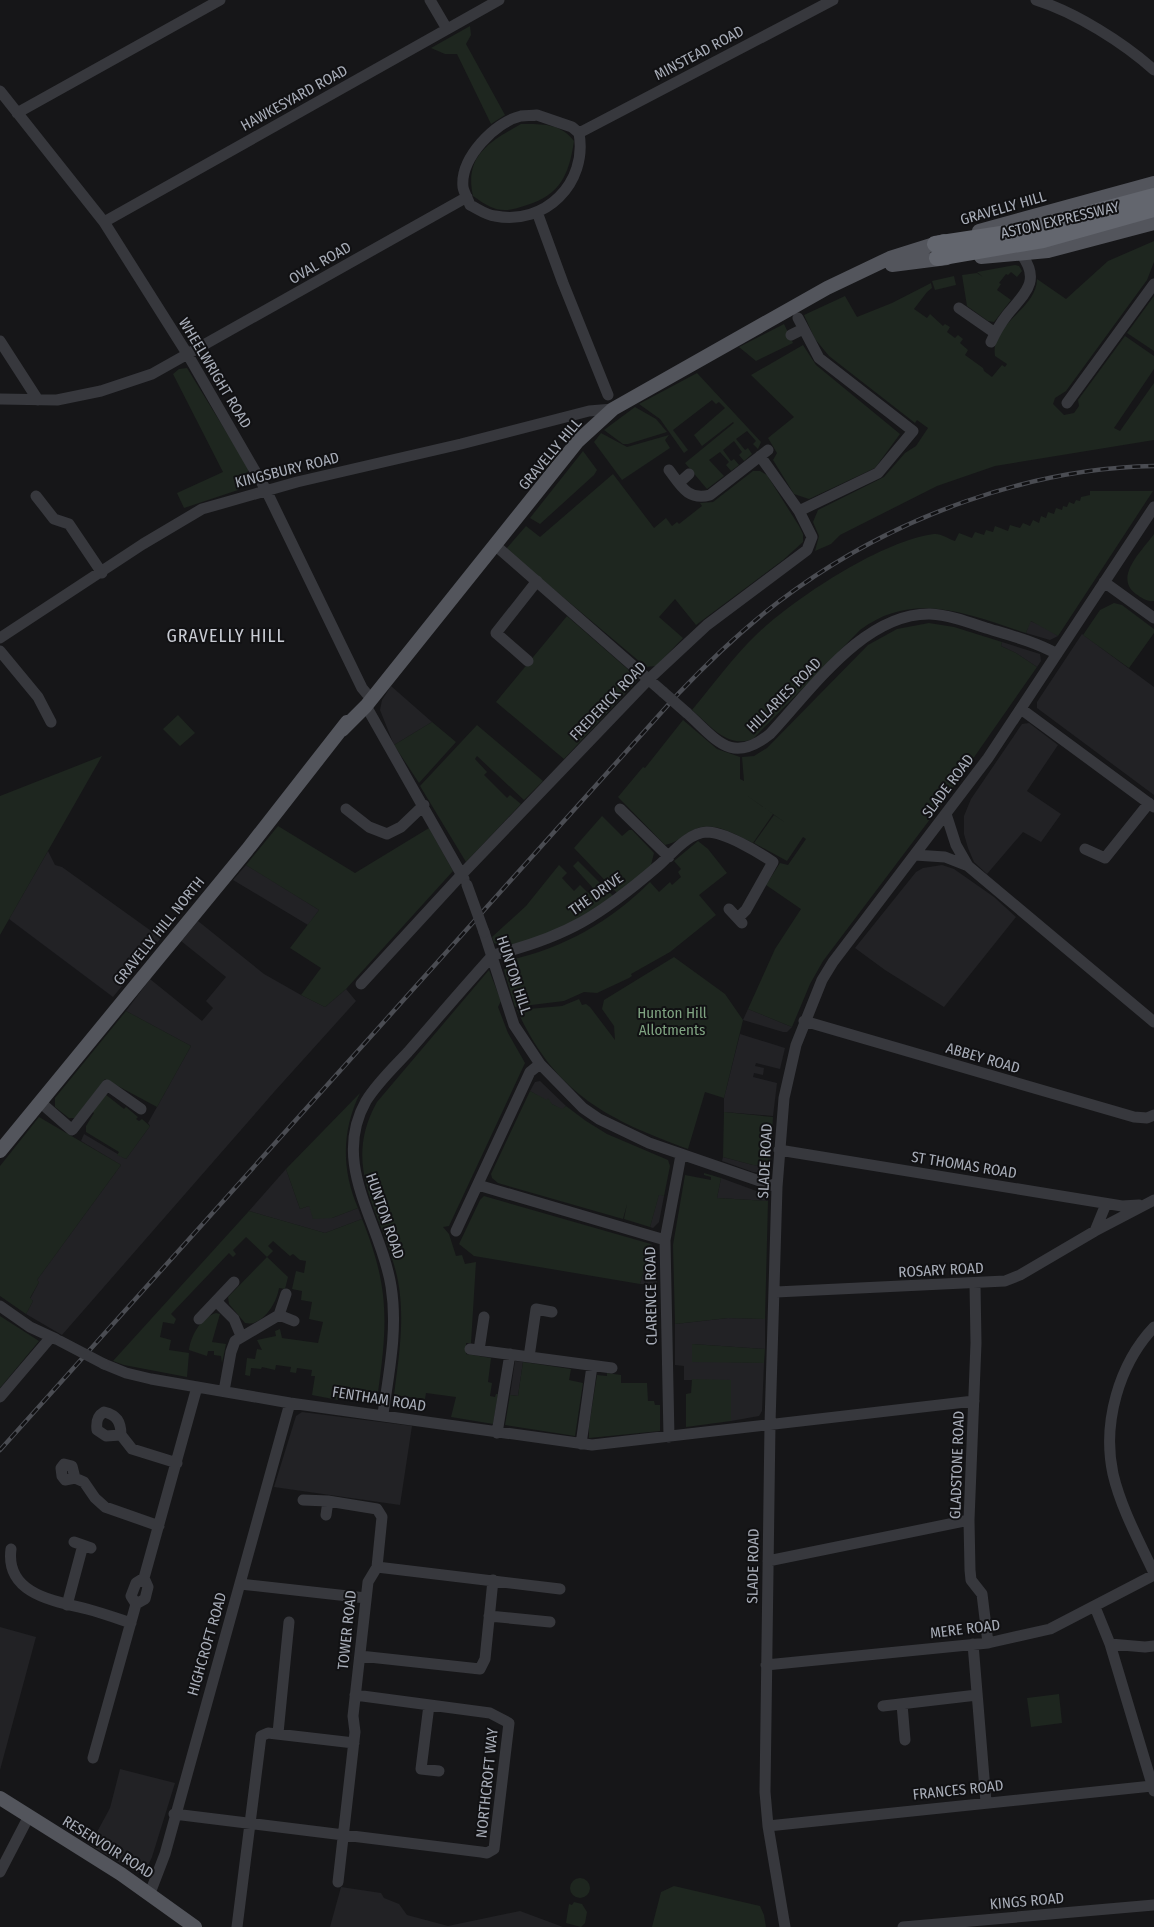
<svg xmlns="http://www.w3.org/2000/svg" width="1154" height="1927" viewBox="0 0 1154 1927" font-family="'Fira Sans Condensed',sans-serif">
	<rect width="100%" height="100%" fill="#161618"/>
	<!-- built -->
	<path fill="#222225" d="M1030,621L1045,627L1058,636L1050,640L1026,633Z
		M1082,634L1154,687V795L1037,708V702Z
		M1002,642L1040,654L1041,661L1037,667L1016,653L1001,646Z
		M391,686L432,722L394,745L380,710L382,700Z
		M1029,723L1058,745L1027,791L1061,814L1041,842L1023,832L987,874L974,862L968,848L964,834V816L971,799L1022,724Z
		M48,851L55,865L62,867L161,938L113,997L9,919Z
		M246,865L269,879L319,910L308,925L233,880Z
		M942,865L954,869L994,897L1016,917L944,1007L885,970L855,948L916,872L923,868Z
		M198,921L264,974L301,995L325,1007L346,989L356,1001L274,1092L62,1335L26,1314L33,1301L30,1299L39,1282L37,1280L121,1165L81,1141L84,1134L126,1159L150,1126L148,1123L191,1046L126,1011L150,979L202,1021L213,1008L206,1001L226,977L181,941Z
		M748,1009L787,1025L792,1027L787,1032H783L743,1020Z
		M740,1034L785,1048L780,1069L756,1063L755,1066L764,1068L763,1075L754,1073L753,1077L777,1083L773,1116L724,1112V1098Z
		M540,1081L566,1106L562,1110L530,1091L535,1082Z
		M723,1157L753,1165L770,1166L765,1173L753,1172L722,1161Z
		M286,1169L300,1209L309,1206L332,1218L358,1208L362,1219L325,1233L249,1211Z
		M721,1178L765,1194L768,1201L717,1198Z
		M659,1194L664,1196L659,1222L653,1228L650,1227Z
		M651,1244L656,1250L657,1285L640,1284Z
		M728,1318L765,1319V1349L692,1344V1361L764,1363L762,1411L759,1416L731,1421L730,1380H684V1366L675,1365V1324Z
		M515,1361L523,1362L518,1396L510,1395Z
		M302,1412L412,1426L400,1505L274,1487L296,1416Z
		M0,1627L36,1637L0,1770Z
		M120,1769L175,1783L152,1857L146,1870L137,1873L90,1845L110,1808Z
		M341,1887L381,1893L384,1898L399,1904L407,1915L448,1926L520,1911L563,1927H330Z"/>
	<!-- green -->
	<path fill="#1e261f" d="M470,26L471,35L466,44L505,115L491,124L457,54H445L431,48Z
		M521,124C541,124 561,123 574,141C569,175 560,195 527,205C502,214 494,211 473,196C464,156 489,142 521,124Z
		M1154,241V262L1147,280L1066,391L1055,398L1053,404L1064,415L1074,413L1079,406L1078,400L1125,336L1154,356V369L1114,428L1120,431L1154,383V440L995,466L937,486L840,535L831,544L815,551L819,536L813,522L818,510L884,477L905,453L916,446L928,428L917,420L915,423L829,356L815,339L804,315L845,296L857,317L892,303L931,283L932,288L927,292L914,309L927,318L930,314L943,326L945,324L950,327L947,332L955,338L958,335L963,339L960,343L968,350L965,355L983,368L984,371L992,377L1002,365L1005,367L1007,364L995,356C990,324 1037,309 1037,279L1066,299L1108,261Z
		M1015,265L1019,266L1022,271L1017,277L1011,272L1008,275L1006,274L999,283L1001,284L997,290L1011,300L994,322L988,321L967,306L962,275L977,273L983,277L977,272Z
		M954,276L956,285L935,290L932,281Z
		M1154,296V351L1127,333Z
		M784,324L793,343L756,361L739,347Z
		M803,345L816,365L900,434L875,468L809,499L794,494L773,460L777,453L768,438L794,417L751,375Z
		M187,368L249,469L238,490L184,508L177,493L223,472L173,374L179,369Z
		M697,373L761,442L758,449L753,444L756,441L747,431L736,439L745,450L748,448L752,454L744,461L739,455L742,452L734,441L723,450L731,461L734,459L739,465L731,471L726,465L729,462L720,452L709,460L724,476L707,489L685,463L734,423L733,422L702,446L694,435L725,408L719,402L716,404L712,400L673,430L688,450L684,453L660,419L639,404Z
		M635,407L656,419L667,432L628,444H623L604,430Z
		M601,433L627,447L669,435L665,440L670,448L622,480L594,442Z
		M583,451L597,470L594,475L540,524L530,518Z
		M753,471H760L767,475L799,526L803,534V542L783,560L696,625L675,599L659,617L683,638L656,666L646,667L506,549L526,526L540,537L613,474L654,528L666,518L672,526L677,522L679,524L702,506L700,503L713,502Z
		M1090,491H1153L1058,636L1031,621L1026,633C970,615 914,589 860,630L753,739C727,749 710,725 692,710C713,685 733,657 757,634C795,598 881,541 934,534C940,533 949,539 955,541L959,533L972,538L975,532L984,535L986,530L993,532L995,526L1008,531L1010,525L1020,528L1023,523L1030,526L1033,520L1039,523L1041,516L1046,518L1048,512L1054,514L1056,508L1062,510L1063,506L1067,507L1069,502L1074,504L1076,500L1080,501L1081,497L1090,495Z
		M1154,534V601C1147,602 1142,598 1136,594C1113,577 1142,551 1154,534Z
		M1114,603L1122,605L1154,629V633L1129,668L1083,635L1100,610Z
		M567,616L639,679L564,759L496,702Z
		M929,623L954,627L1002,642L1001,646L1016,653L1037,667L940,806L823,961L810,984L792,1027L748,1009L775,949L801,909L766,885L780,863L788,865L806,839L803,837L787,861L754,843L774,815L786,823L746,795L773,814L753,843C734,834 713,820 693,830C681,836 679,842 665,845L618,797L643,767L645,768L683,720L717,749L740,757V779L744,781L742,757L754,756L767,748L868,645L897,629Z
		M178,715L195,733L180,746L163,729Z
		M432,722L456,742L419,783L394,745Z
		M477,725L543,781L524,800L477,756L475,759L487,772L484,775L507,798L510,795L521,804L466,862L420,786Z
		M102,756L0,935V796Z
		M602,816L622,836L629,830H632L654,853L651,865L618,894L574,848Z
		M278,826L355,873L429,828L453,871L346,989L325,1007L301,995L321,968L290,948L319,910L246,865Z
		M698,841L708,849L727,873L699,895L716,915L670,952L631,974L632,976L629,978L597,993L584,992L564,1001L515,1007L504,970L510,960C564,948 611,921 650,882L659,892L670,882L672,885L681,877L678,872L681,869L674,861Z
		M578,861L614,897L602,906L549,934L504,947L494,943L492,937L526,906L559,865L567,873L562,878L574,891L580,885L588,893L593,888L573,866Z
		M674,957L725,994L743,1020L724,1098L705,1092L688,1149C606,1119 555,1093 517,1010L562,1006L579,999L582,1005L586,1004L590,1007L615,1040L614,1026L602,1009L604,1000Z
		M489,970L501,1001L498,1007L508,1033L525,1063L449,1226L443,1227L449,1234L456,1256L462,1255L465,1264L476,1262L471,1343H466V1354L491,1358L488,1382L492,1383L490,1396L495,1397L496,1394H498L493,1424L451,1417L456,1397L426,1393L425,1399L394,1395C399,1356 405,1319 398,1281C385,1215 339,1170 377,1102Z
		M126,1011L191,1046L157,1107L105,1079L75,1118H69L55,1107V1098Z
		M530,1091L547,1100L548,1098L552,1104L562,1109L566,1106L586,1121L607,1134L668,1160L670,1166L664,1196L659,1195L650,1227L624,1219L627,1204L623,1219L498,1183L492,1178L491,1174Z
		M360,1093C342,1130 341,1169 358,1208L332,1218L313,1219L309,1206L300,1209L286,1169Z
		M105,1094L124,1109L126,1107L138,1117L136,1119L139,1121L142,1119L150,1126L126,1159L117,1155L119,1152L86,1132V1126L94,1113L92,1111Z
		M724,1112L773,1117L770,1166L753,1165L723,1157Z
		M39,1117L121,1165L37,1280L39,1282L30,1298L33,1301L26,1314L0,1296V1166Z
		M704,1173L721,1178L717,1198L768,1201L765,1319L728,1318L675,1324L673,1245L685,1175L711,1180V1177L704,1175Z
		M484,1196L651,1244L640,1284L474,1256L459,1244L480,1200Z
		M249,1211L325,1233L362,1219C389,1286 388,1321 378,1392L340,1387L338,1400L312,1395L315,1376H311L312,1370L297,1368L296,1373L290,1372L291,1367L276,1365L275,1370L262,1367L261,1369L251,1368L250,1376L245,1375L247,1358L255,1359L257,1349L262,1350L257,1340L276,1336L275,1331L280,1329L282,1338L318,1343L323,1322L309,1319L312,1302L301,1300L302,1291L292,1289L296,1271L304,1273L306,1261L300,1260L293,1254L290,1256L273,1241L268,1246L273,1251L267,1257L288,1277L285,1289L279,1288C277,1303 262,1327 245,1323L229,1304L228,1297L267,1257L246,1237L233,1250L236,1254L233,1257L229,1253L171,1314L176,1319L174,1324L163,1322L160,1337L171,1340L169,1350L189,1353L187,1377L124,1365L113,1361Z
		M216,1313L220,1314L212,1342L226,1344L222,1363L221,1356L214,1355V1351H208L207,1356L189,1350C191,1336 200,1318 216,1313Z
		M0,1316L39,1341L0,1388Z
		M692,1344L765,1349L764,1363L692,1362Z
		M523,1362L571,1369L569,1380L583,1383L575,1436L505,1425L510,1395L518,1396Z
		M607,1373L621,1375V1383H647L648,1401H654L655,1405H660V1431L589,1438V1426L597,1375L607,1376Z
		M692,1379L731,1380V1421L686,1427V1394L691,1393Z
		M1059,1694L1062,1723L1031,1727L1027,1698Z
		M570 1888a10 10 0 1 1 20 0a10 10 0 1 1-20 0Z
		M674,1886L760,1906L764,1915L766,1927H652L661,1892Z
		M574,1902L582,1904L587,1912L585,1923L581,1927L566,1923L569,1904L572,1905Z"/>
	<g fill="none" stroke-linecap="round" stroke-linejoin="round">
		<!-- minor -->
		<path stroke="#37383d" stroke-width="11" d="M430,0L447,29
			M1036,0C1075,12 1124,43 1154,70
			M0,91L104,222L188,355L266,490L362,688L367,694
			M17,113L220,0
			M537,115L572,127L579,133C588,183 545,226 495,216C486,215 478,209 470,205C468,199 464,193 463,187C460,158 495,122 521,116C526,115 532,116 537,115Z
			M579,133L833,0
			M537,212L563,283L608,395
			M104,222L499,0
			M959,308L995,333
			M798,318L819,358L913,431L878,473L799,511
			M791,335L803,329
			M0,341L38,400
			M991,342C995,333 1000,324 1007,315C1024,294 1042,281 1021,254
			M0,399L57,400L101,391L152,374L467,197
			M1067,403L1154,284
			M669,470C681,486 688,501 710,495L768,450
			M679,483L689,474
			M36,496L54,519L69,524L102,573
			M495,545L663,692
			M1104,582L1154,618
			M0,638L143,544L202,509L297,482L461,444L589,411L613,409
			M0,651L38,697L51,722
			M528,661L496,633L537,581
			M366,706L464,879
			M1021,709L1154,807
			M687,713C717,740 731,765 770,734C812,689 864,613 930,614C949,615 968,622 986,628C1009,635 1036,642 1057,654
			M346,809L369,827L387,834L401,827L424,805
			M620,809L669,857
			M946,814L956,845L968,866
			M1085,849L1105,858L1149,803
			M915,855L945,857L968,866L1154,1022
			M729,909L742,923
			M484,932L514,1025L540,1064L583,1108L599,1119L649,1143L777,1187
			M493,955C567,937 601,915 658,866C672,854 687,833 707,832C725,832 758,852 773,862L746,910L738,918
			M361,984L464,872L649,679L707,625L807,550L812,537L799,511L760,456
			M804,1021L1134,1117L1147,1118L1154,1115
			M40,1102L72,1130L107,1085L141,1109
			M779,1150L1122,1206L1139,1205
			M478,1185L665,1240
			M456,1231L530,1072L540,1064
			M1095,1231L1106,1204
			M975,1284L976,1343L969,1520L970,1570L971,1580L982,1594L988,1643
			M776,1292L1005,1281L1020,1275L1095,1231L1154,1200
			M216,1301L234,1319L241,1336
			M0,1306L30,1327L56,1339
			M279,1315L294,1321
			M199,1319L234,1282
			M1154,1327C1119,1364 1102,1423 1113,1474C1121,1508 1139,1541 1154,1573
			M470,1349L612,1368
			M479,1350L484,1317
			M529,1357L536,1309L552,1312
			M104,1364L126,1373L151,1379L290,1403L592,1445L974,1401
			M224,1391L231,1352L235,1341L279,1315L286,1294
			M0,1397L51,1337
			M383,1414C389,1372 398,1329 391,1286C381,1223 330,1165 366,1101C377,1083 394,1067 408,1052C436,1020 464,987 493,955
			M497,1433L510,1354
			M121,1435C121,1422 117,1415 104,1412C97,1416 96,1422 97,1430L106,1436L121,1435L132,1449L177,1463
			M669,1437L665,1240L681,1155
			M581,1444L592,1366
			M75,1478L72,1466L64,1464L61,1468L62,1476L65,1480L75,1478L84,1482L95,1498L105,1507L159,1526
			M303,1500L328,1501L377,1509L382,1517L377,1567
			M326,1515L328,1501
			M74,1542L91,1548
			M11,1549C5,1594 54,1601 87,1609C102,1613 116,1618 131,1623
			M768,1561L969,1520
			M240,1584L366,1598
			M136,1604L131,1596L136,1583L144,1578
			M67,1605L83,1545
			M1095,1607L1110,1644L1154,1791
			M489,1616L550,1622
			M973,1644L986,1802
			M1110,1644L1145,1647L1154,1646
			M360,1656L480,1669L485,1659L493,1580
			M766,1665L988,1643L1050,1629L1154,1575
			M902,1704L905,1740
			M429,1705L421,1769L439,1771
			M883,1706L977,1695
			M278,1733L289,1622
			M93,1758L136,1604L145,1599L148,1587L144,1578L197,1387
			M174,1814L481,1852L487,1853L494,1849L509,1723L490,1713L355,1695
			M768,1826L1152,1786
			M0,1872L29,1816
			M338,1882L355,1732L353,1716L368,1582L377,1567L560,1589
			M150,1893L165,1854L290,1403
			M237,1927L261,1736L268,1733L354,1743
			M785,1927L768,1826L765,1792L770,1424L777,1187L784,1098L796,1045L822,980L833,962L988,758L1154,507
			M903,1927L1154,1905"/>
		<!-- major -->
		<path stroke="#53555c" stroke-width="14" d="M979,231L1154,183
			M981,257L1048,251L1154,223
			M892,265L947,258
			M342,730L366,706L578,441L613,409L827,288L890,258L944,241
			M0,1151L247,850L347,722
			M0,1798L121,1874L195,1927"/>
		<!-- highway -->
		<path stroke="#63666e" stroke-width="16" d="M935,244L1027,230L1154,196
			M937,258L1043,240L1154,209"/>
		<defs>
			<path id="rail" d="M0,1450L677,695C714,656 752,620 796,589C897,517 1029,468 1154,466"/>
		</defs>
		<!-- rail casing -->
		<use href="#rail" stroke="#4a4c52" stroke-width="4.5"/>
		<!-- rail -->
		<use href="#rail" stroke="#111113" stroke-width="2.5" stroke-dasharray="8" stroke-linecap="butt"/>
		<!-- minor-bridge -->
		<path stroke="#37383d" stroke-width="11" d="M663,692L687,713
			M467,885L484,932
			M60,1341L104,1364"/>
	</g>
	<g text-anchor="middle" stroke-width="4" stroke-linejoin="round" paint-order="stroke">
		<!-- street labels -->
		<g font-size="15" fill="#a8adb8" stroke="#111113">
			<text transform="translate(699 53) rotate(-28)" y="5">MINSTEAD ROAD</text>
			<text transform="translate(294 98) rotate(-29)" y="5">HAWKESYARD ROAD</text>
			<text transform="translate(1003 208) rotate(-16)" y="5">GRAVELLY HILL</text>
			<text transform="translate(1060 220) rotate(-13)" y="5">ASTON EXPRESSWAY</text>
			<text transform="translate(320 263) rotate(-30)" y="5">OVAL ROAD</text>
			<text transform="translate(215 373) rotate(59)" y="5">WHEELWRIGHT ROAD</text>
			<text transform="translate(550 454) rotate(-50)" y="5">GRAVELLY HILL</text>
			<text transform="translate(287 470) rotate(-14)" y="5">KINGSBURY ROAD</text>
			<text transform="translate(784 695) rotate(-45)" y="5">HILLARIES ROAD</text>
			<text transform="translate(608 701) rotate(-46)" y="5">FREDERICK ROAD</text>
			<text transform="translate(948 786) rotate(-53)" y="5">SLADE ROAD</text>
			<text transform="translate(596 894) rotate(-35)" y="5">THE DRIVE</text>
			<text transform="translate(159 931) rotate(-51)" y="5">GRAVELLY HILL NORTH</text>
			<text transform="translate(514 975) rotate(72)" y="5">HUNTON HILL</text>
			<text transform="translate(983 1058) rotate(16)" y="5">ABBEY ROAD</text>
			<text transform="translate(765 1161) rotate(-87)" y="5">SLADE ROAD</text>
			<text transform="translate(964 1165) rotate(9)" y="5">ST THOMAS ROAD</text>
			<text transform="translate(385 1216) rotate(71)" y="5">HUNTON ROAD</text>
			<text transform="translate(941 1270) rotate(-3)" y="5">ROSARY ROAD</text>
			<text transform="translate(651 1296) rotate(-91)" y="5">CLARENCE ROAD</text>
			<text transform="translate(379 1399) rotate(9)" y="5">FENTHAM ROAD</text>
			<text transform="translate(957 1465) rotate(-88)" y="5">GLADSTONE ROAD</text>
			<text transform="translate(753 1566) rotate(-89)" y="5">SLADE ROAD</text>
			<text transform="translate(965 1629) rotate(-7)" y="5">MERE ROAD</text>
			<text transform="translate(347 1630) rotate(-84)" y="5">TOWER ROAD</text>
			<text transform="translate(207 1644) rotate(-74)" y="5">HIGHCROFT ROAD</text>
			<text transform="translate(487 1783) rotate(-84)" y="5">NORTHCROFT WAY</text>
			<text transform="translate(958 1790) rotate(-6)" y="5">FRANCES ROAD</text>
			<text transform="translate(108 1847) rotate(32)" y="5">RESERVOIR ROAD</text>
			<text transform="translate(1027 1901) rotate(-5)" y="5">KINGS ROAD</text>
		</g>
		<!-- park labels -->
		<g font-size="15" fill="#7fa381" stroke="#111113">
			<text x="672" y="1018">Hunton Hill<tspan x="672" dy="17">Allotments</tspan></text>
		</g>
		<!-- quarter labels -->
		<g font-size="18" letter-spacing="1" fill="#c9ccd4" stroke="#111113">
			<text x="226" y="642">GRAVELLY HILL</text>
		</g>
	</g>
</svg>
